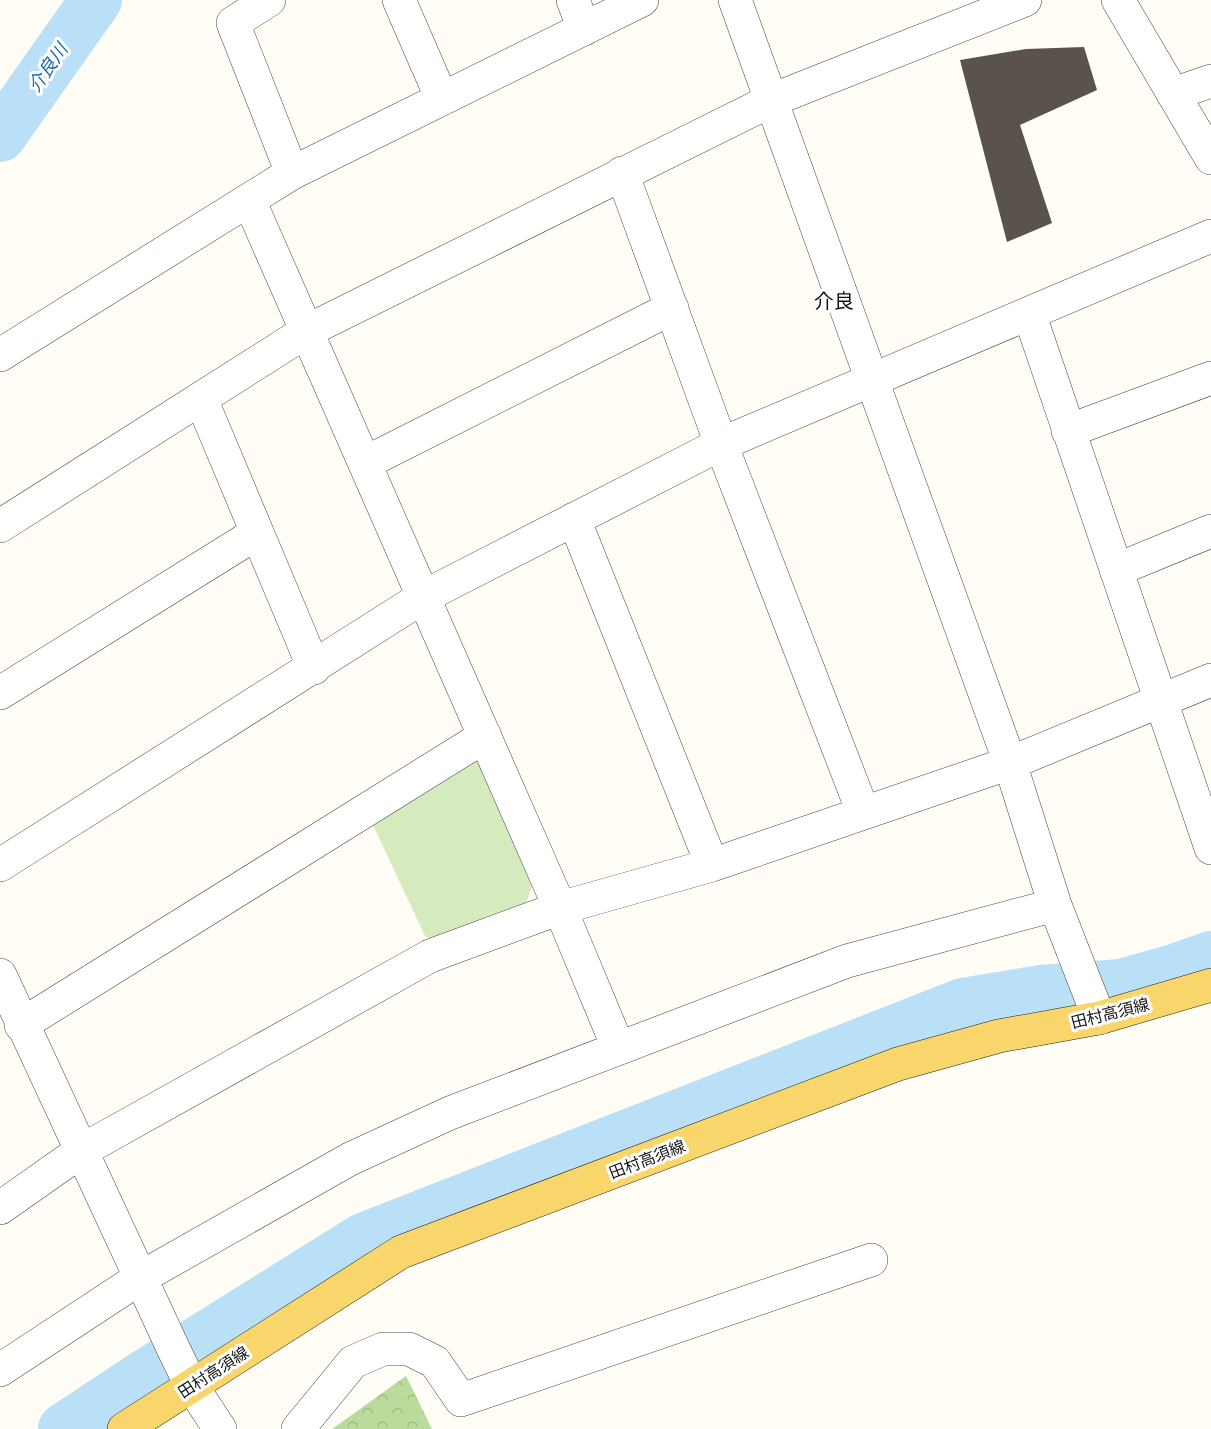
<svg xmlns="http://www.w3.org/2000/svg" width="1211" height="1429" viewBox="0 0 1211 1429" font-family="Georgia,'Noto Sans JP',serif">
	<defs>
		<pattern id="forest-crowns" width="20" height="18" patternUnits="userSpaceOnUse" patternTransform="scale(1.5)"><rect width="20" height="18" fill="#b9dc9c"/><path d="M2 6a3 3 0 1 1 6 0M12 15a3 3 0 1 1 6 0" fill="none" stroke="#9ebc85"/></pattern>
	</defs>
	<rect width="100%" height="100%" fill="#fffdf5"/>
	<!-- grass -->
	<path fill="#d5ebbd" d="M465,758L480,763L533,883L525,907L435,941L425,936L373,825Z"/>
	<!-- forest -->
	<path fill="url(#forest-crowns)" d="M406,1376L432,1429H332Z"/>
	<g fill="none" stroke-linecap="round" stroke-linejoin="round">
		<!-- river -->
		<path stroke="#b9e0f7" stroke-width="52" d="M0,136L96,0
			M64,1429L147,1374L363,1239L963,1004L1041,991L1121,985L1174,970L1211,957"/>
	</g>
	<!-- building -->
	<path fill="#5a524d" d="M1084,47L1097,90L1020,125L1052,223L1007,242L960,60L1026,49Z"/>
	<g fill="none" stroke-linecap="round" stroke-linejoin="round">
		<defs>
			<path id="minor" d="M269,0L233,23L292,173
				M399,0L442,99
				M573,0L584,29
				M735,0L1010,763L1055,905L1099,1018
				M1118,0L1211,158
				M1173,94L1211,81
				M622,173L721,444L863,812
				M249,200L560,908L618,1047
				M1029,313L1211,848
				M0,355L292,173L642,0
				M201,399L314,668
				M1068,431L1211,378
				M365,463L672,308
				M574,519L712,865
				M0,526L307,331L772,100L1025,0
				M1116,570L1211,531
				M0,693L257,533
				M0,865L423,597L721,444L1211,236
				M0,975L173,1348L191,1385L220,1429
				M21,1025L485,736
				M0,1208L81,1151L430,956L560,908L712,865L1010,763L1211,680
				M0,1370L140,1278L350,1159L450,1113L847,961L1055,905
				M298,1429L353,1362L383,1349H409L435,1362L461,1400L871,1260"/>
			<path id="major" d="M124,1429L401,1252L898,1064L999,1036L1099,1018L1211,985"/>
		</defs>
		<!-- minor casing -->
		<use href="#minor" stroke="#444" stroke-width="34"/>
		<!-- major casing -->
		<use href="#major" stroke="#222" stroke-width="34"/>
		<!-- minor -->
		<use href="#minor" stroke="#fff" stroke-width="33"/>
		<!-- major -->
		<use href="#major" stroke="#f9d66b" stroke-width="33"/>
	</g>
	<g text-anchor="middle" stroke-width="6" stroke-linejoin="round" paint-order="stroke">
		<!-- street labels -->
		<g font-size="16" fill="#111" stroke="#fff">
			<text transform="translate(1110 1013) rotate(-14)" y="6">田村高須線</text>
			<text transform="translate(647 1159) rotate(-21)" y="6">田村高須線</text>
			<text transform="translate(213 1372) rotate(-33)" y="6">田村高須線</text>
		</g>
		<!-- water labels -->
		<g font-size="18" font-style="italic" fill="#1768a6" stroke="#fff">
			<text transform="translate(48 68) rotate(-55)" y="6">介良川</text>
		</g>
		<!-- quarter labels -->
		<g font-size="20" fill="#111" stroke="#fff">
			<text x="834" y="308">介良</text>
		</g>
	</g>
</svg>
